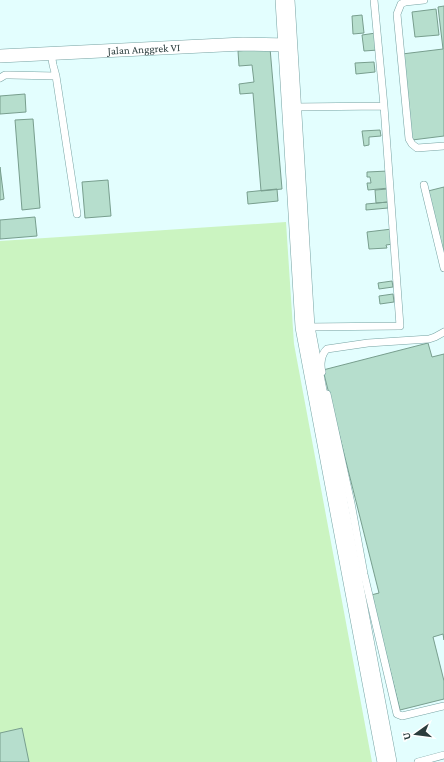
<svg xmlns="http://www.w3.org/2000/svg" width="444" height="762" viewBox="0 0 444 762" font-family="'Crimson Pro',serif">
	<rect width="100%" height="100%" fill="#e3fefe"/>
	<!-- green -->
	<path fill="#cbf4c1" d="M286,222L294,344L372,762H0V241Z"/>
	<!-- building -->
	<path fill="#b6decd" stroke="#789e8e" d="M444,6V136L412,140L402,54L443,49L438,7Z
		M436,9L439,35L415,37L412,12Z
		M362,15L364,33L353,34L352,16Z
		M376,33L378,50L364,51L362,35Z
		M270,48L282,189L261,191L253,93L240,94L239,84L254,82L252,65L239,66L238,51Z
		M374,62L375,72L356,74L355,63Z
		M25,94L26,112L0,114V96Z
		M33,119L40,208L22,210L15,120Z
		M380,130L381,136L369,137V145L364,146L362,131Z
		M0,167L4,199L0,200Z
		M388,171L389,188L368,190L367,183H371L370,177H367V172Z
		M108,180L111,216L85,218L82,182Z
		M444,187V254L428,191Z
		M277,189L278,201L248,204L247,192Z
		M388,189L389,202L376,203L375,190Z
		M388,202V208L366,210V204Z
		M35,217L37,236L0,239V220Z
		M392,229L393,244L386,245L387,248L369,249L367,232Z
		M392,281L393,287L379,289L378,283Z
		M393,294L394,302L380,304L379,296Z
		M428,343L432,357L444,354V640L443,634L433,637L444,681V699L400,710L371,595L379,593L323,370Z
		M22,728L29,762H0V733Z"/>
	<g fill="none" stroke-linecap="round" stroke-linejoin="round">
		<defs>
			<path id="lane" d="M424,0L405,2L401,4L397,14L409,139L412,144L417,148L444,146
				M51,53L53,65L56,76L77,214
				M0,78L5,75H10L56,76
				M293,107L384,106
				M424,185L444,268
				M306,327L400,326L384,106L374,0
				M322,372C320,365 321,354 327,349L368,343L429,339L435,337L444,332
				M327,394L351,503L364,574L397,714L402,716L444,706
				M418,762L444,755"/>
			<g id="street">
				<path id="s1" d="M0,56L243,44L287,45"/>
			</g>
			<path id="secondary" d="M285,0L305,327L387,762"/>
		</defs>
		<!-- lane casing -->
		<use href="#lane" stroke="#77a3a3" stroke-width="8"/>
		<!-- street casing -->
		<use href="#street" stroke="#77a3a3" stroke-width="14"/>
		<!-- secondary casing -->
		<use href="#secondary" stroke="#77a3a3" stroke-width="20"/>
		<!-- lane -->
		<use href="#lane" stroke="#fff" stroke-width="7"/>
		<!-- street -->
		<use href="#street" stroke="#fff" stroke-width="13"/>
		<!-- secondary -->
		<use href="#secondary" stroke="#fff" stroke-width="19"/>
	</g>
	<g text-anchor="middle" stroke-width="3" stroke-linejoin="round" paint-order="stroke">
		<!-- street labels -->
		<g font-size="11" fill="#2b3d3d" stroke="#fff">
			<text dy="4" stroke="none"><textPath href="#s1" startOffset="144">Jalan Anggrek VI</textPath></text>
		</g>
	</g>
	<!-- north arrow -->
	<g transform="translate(416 734) rotate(256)" stroke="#ffffff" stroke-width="3" paint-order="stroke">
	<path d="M0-3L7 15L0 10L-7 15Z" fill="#2b3d3d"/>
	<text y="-6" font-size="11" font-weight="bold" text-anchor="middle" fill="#2b3d3d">U</text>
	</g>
</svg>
